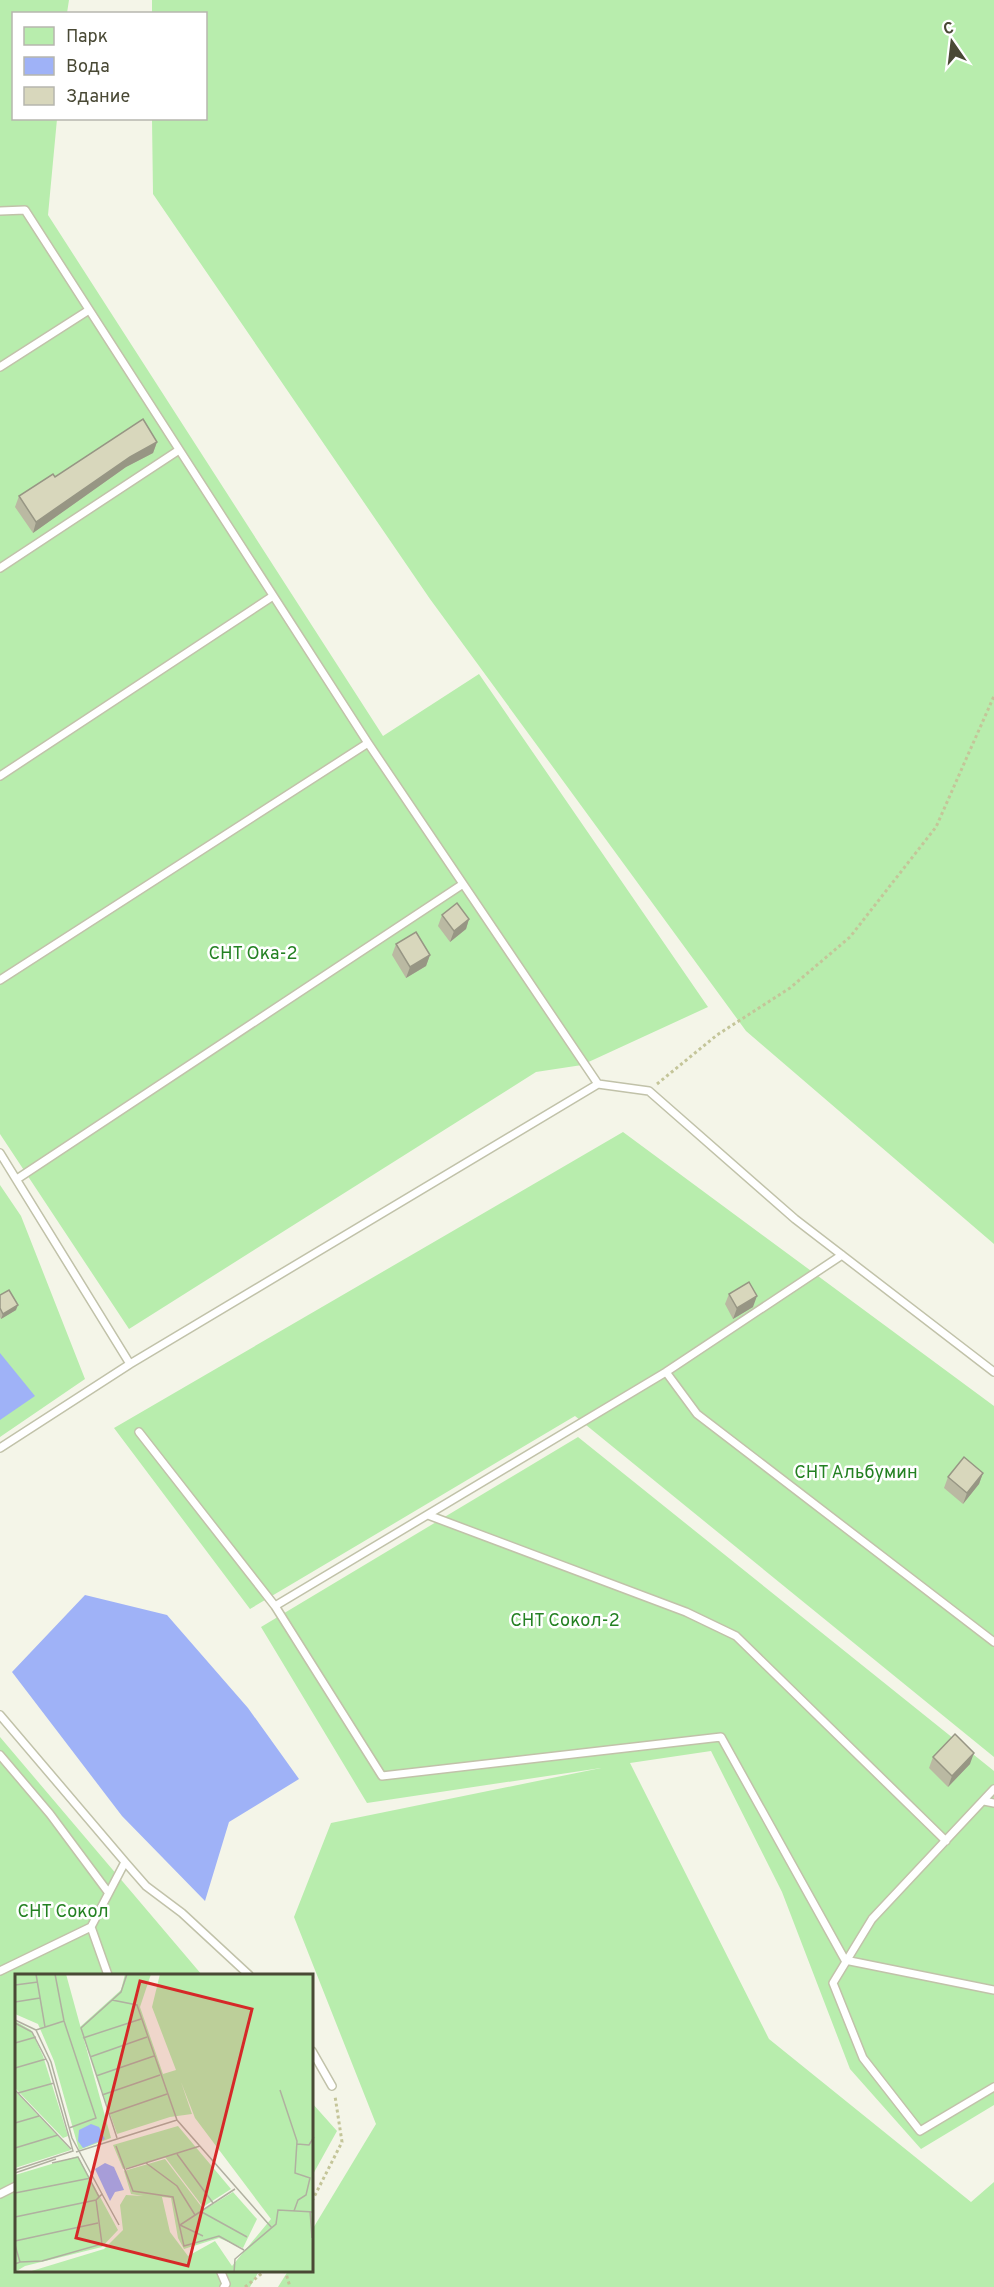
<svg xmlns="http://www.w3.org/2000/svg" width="994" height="2287" viewBox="0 0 994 2287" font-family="Overpass,sans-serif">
	<rect width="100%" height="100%" fill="#f4f5e8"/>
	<!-- green -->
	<path fill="#b8edad" d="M0,0H69L67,13L14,14V118L57,119L48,215L383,736L479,674L708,1007L582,1065L536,1072L129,1329L0,1134Z
		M152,0H994V1244L746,1031L430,599L153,194L152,119L206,118V14L152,13Z
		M623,1132L994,1406V1757L575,1416L250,1609L114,1428Z
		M0,1185L21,1216L85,1379L0,1437Z
		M578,1437L994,1771V2105L921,2149L850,2069L782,1892L711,1751L630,1763L769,2039L971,2202L994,2182V2287H278L288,2271L312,2270V2230L376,2124L294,1917L331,1823L601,1768L367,1803L261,1627Z
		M0,1737L202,1975H16V2270L259,2271L250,2287H0Z
		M312,2103L337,2131L312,2176Z"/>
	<!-- water -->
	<path fill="#9fb2f7" d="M0,1353L35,1396L0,1420Z
		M85,1595L167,1615L248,1708L299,1779L229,1822L205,1901L122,1816L12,1672Z"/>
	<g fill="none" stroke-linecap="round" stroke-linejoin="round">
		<defs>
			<path id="lane" d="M0,211L25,210L368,743L598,1084
				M0,367L89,310
				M0,568L179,450
				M0,776L273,596
				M0,980L368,743
				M0,1153L130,1364
				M17,1179L463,884
				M666,1372L697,1414L994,1642
				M139,1432L275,1606L382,1776L721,1737L845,1960L994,1990
				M0,1448L130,1364L598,1084L649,1091L795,1219L994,1372
				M428,1515L686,1612L736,1636L946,1841
				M275,1606L666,1372L842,1255
				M0,1715L125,1862L91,1927L0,1971
				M0,1755L50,1814L108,1892
				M994,1789L872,1919L833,1983L863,2058L920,2131L994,2087
				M984,1801L994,1803
				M125,1862L146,1886L182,1913L249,1975
				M91,1927L108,1975
				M312,2051L332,2086
				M0,2194L16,2186
				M220,2270L226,2284L224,2287"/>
		</defs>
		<!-- lane casing -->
		<use href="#lane" stroke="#c1c2a9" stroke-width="10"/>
		<!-- path -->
		<path stroke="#c4c599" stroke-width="3" stroke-dasharray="3 3" stroke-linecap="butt" d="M657,1084L717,1035L790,988L850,937L936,827L994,696
			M312,2201L342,2142L335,2096
			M285,2270L290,2287
			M245,2287L266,2270"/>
		<!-- lane -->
		<use href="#lane" stroke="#fff" stroke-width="7"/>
	</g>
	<!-- wall -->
	<path fill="#bab9a2" d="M157,442L153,453L126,467L33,533L15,507L19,496L55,477Z
		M442,915L469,919L466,929L450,942L438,926Z
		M396,944L430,955L426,966L406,978L392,955Z
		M729,1294L753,1307L733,1319L725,1304Z
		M0,1295L16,1310L1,1319L0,1317Z
		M983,1473L979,1484L963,1504L944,1488L948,1477Z
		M933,1757L970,1764L948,1787L929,1768Z"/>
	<!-- shaded-wall -->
	<path fill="#979684" d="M157,442L153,453L126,467L33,533L36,522L130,457Z
		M469,919L466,929L450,942L454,931Z
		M430,955L426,966L406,978L410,967Z
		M757,1296L753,1307L733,1319L737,1308Z
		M18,1305L16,1310L1,1319L3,1314Z
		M983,1473L979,1484L963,1504L967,1493Z
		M974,1753L970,1764L948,1787L952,1776Z"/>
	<!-- building -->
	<path fill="#d8d7bc" stroke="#979684" stroke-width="1.5" d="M143,419L157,442L130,457L36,522L19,496L53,474L55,477Z
		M457,903L469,919L454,931L442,915Z
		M416,932L430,955L410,967L396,944Z
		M749,1282L757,1296L737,1308L729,1294Z
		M9,1290L18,1305L3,1314L0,1308V1295Z
		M964,1457L983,1473L967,1493L948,1477Z
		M955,1734L974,1753L952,1776L933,1757Z"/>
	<g text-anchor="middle" stroke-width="5" stroke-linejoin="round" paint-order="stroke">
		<!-- park labels -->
		<g font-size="18" fill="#248122" stroke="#fff">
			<text x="253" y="959">СНТ Ока-2</text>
			<text x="856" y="1478">СНТ Альбумин</text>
			<text x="565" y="1626">СНТ Сокол-2</text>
			<text x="63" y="1917">СНТ Сокол</text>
		</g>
	</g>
	<!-- overview -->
	<g transform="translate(15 1974)">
		<rect width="298" height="298" fill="#f4f5e8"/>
		<path d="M0,0H51L96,164L64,176L39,87L23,50L0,40ZM110,0H136L125,33L148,100L161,96L137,33L145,0H298V298L10,299L89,275L108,256L105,231L111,221L128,222L116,220L109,197L150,185L189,236L218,218L242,245L228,274L204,264L169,275L163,264L156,224L147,223L155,258L173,282L200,267L217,292L256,245L180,144L166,108L177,140L155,143L102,160L65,53L106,16ZM0,47L16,56L28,82L53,162L48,164L0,114ZM0,117L56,176L0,194ZM163,152L216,215L188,233L150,183L108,195L98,171ZM63,182L103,256L87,273L10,292L0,298V201Z" fill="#b8edad"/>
		<path d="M76,150L84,153L90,165L68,174L63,167L64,156ZM90,189L99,193L109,216L100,218L95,227L80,195Z" fill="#9fb2f7"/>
		<path fill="none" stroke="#b0b0a0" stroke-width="1.5" d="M21,0L30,53M40,0L49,47L81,144L54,154M0,11L23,8M97,26L122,31L162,146L257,254M0,28L25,24M0,46L21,56M0,49L17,58L33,89L58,177L0,196M68,64L126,45M0,69L21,63M75,83L132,63M0,94L31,85M81,102L139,82M0,116L56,175M265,116L282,167L280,199L295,204L291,221L283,226L279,237M3,119L39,109M87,121L145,101M94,140L152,120M0,149L24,142M102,164L66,54L106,18L112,0M282,170L294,171L299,163M101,172L118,217L158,223L169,272L204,262L229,276M0,174L43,161M61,178L162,146M162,180L198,229M37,189L63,183L84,223M131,189L162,212L180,241M111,195L185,172M0,199L41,185M0,219L76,204M87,220L104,251M185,237L232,263M295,237L297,264M0,243L81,226L87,220L57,164L36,88L21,56L49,47M165,251L220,215M165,251L188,262M0,267L83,249M0,271L5,288L0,290M5,288L27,287L87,270L81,226M219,299L220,285L261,250L263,236L299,238"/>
		<path fill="#d62828" fill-opacity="0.15" stroke="#d62828" stroke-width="3" d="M125,7L237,35L173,292L61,264Z"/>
		<rect width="298" height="298" fill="none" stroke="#494935" stroke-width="3"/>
	</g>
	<!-- legend -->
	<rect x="12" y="12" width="195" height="108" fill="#ffffff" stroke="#b6b6ae" stroke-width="1.5"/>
	<rect x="24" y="27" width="30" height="18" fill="#b8edad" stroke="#b6b6ae" stroke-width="1.5"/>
	<text x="66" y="42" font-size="18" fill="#494935">Парк</text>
	<rect x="24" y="57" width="30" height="18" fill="#9fb2f7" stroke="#b6b6ae" stroke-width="1.5"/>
	<text x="66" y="72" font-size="18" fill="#494935">Вода</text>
	<rect x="24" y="87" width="30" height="18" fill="#d8d7bc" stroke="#b6b6ae" stroke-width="1.5"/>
	<text x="66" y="102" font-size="18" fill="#494935">Здание</text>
	<!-- north arrow -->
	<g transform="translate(952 42) rotate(346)" stroke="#ffffff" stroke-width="4.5" paint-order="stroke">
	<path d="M0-4.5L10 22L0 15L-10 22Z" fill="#494935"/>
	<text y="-9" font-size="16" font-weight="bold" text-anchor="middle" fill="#494935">С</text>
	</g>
</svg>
